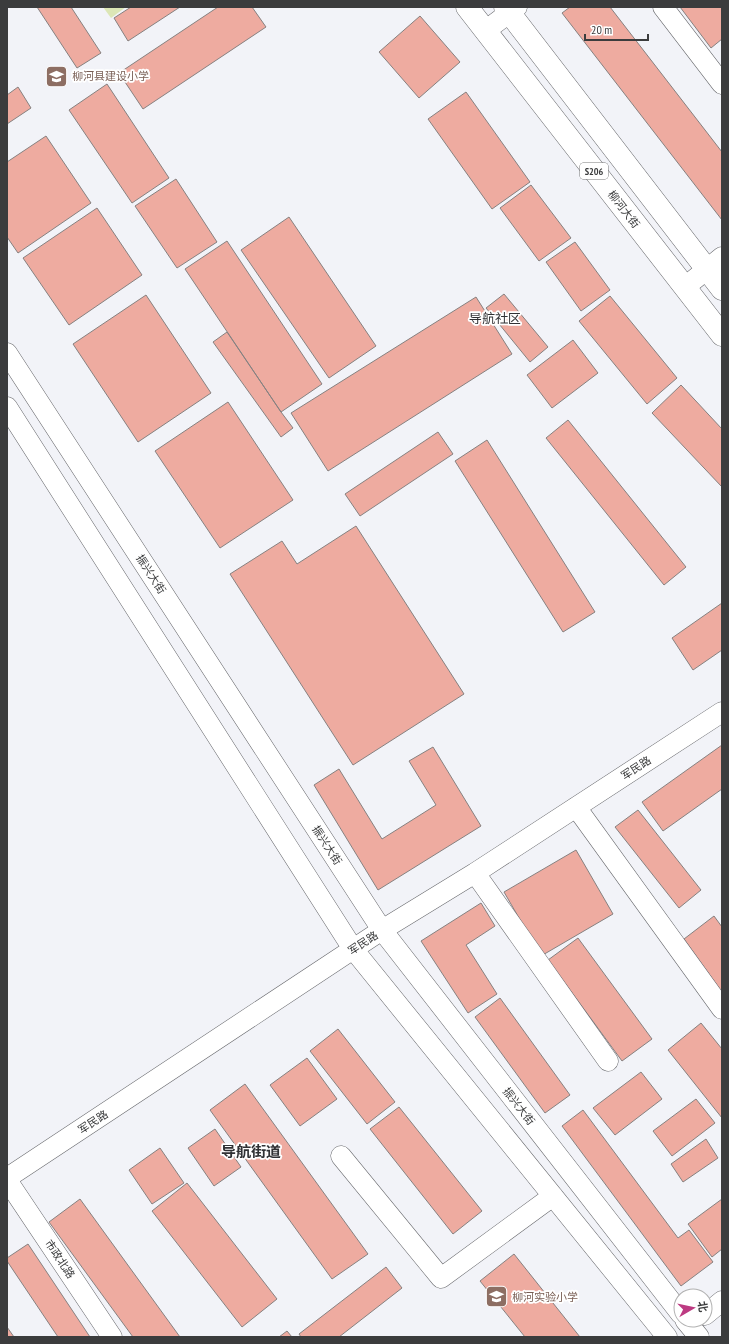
<svg xmlns="http://www.w3.org/2000/svg" width="729" height="1344" viewBox="0 0 729 1344" font-family="'PT Sans Narrow','Noto Sans SC',sans-serif">
	<rect width="100%" height="100%" fill="#f2f3f8"/>
	<!-- green -->
	<path fill="#dce6b6" d="M103,7H126L111,18Z"/>
	<!-- building -->
	<path fill="#eeaba0" stroke="#868180" d="M37,7H71L101,53L77,68Z
		M131,7H180L128,41L114,18Z
		M218,7H252L266,27L143,109L119,73Z
		M570,7H610L722,152V220L562,13Z
		M680,7H722V39L711,48Z
		M420,16L460,62L419,98L379,52Z
		M107,84L169,178L132,203L69,110Z
		M18,87L31,108L7,124V95Z
		M466,92L530,182L492,209L428,119Z
		M46,136L91,203L18,253L7,237V162Z
		M176,179L217,242L177,268L135,206Z
		M531,185L571,238L539,261L500,208Z
		M97,208L142,275L69,325L23,258Z
		M289,217L376,346L329,378L241,250Z
		M227,241L322,384L281,412L185,269Z
		M575,242L610,290L581,311L546,262Z
		M504,294L548,347L530,362L486,308Z
		M146,295L211,393L138,442L73,344Z
		M610,296L677,378L647,404L579,321Z
		M476,297L512,354L328,471L291,413Z
		M227,332L281,412L293,428L281,437L213,342Z
		M573,340L598,373L552,408L527,375Z
		M681,385L722,429V487L652,413Z
		M228,402L293,500L220,548L155,451Z
		M568,420L686,567L664,585L546,438Z
		M438,432L453,454L360,516L345,494Z
		M487,440L595,612L563,632L455,461Z
		M356,526L464,694L353,765L230,574L282,541L297,564Z
		M722,603V650L693,670L672,638Z
		M722,745V789L663,831L642,802Z
		M433,747L481,826L378,890L314,785L339,769L382,839L436,805L409,761Z
		M638,810L701,890L679,908L615,827Z
		M576,850L613,914L541,956L504,892Z
		M481,903L495,926L466,945L497,994L468,1013L421,941Z
		M714,916L722,927V992L684,939Z
		M578,938L652,1039L622,1061L548,960Z
		M500,998L570,1095L545,1113L475,1017Z
		M701,1023L722,1049V1118L668,1050Z
		M338,1029L395,1102L367,1124L310,1051Z
		M307,1058L337,1099L300,1126L270,1085Z
		M641,1072L662,1099L615,1135L593,1108Z
		M245,1084L368,1254L332,1279L210,1110Z
		M696,1099L715,1123L672,1156L653,1131Z
		M399,1107L482,1211L453,1234L370,1129Z
		M583,1110L678,1238L689,1230L713,1262L681,1286L562,1126Z
		M215,1129L241,1167L214,1186L188,1148Z
		M706,1139L718,1158L683,1182L671,1164Z
		M160,1148L184,1183L152,1204L129,1170Z
		M187,1183L277,1299L242,1327L152,1211Z
		M80,1199L180,1337H133L49,1222Z
		M722,1199V1249L712,1257L688,1224Z
		M28,1244L90,1337H58L7,1261V1258Z
		M514,1254L580,1337H525L480,1281Z
		M386,1267L402,1288L339,1337H301L299,1334Z
		M7,1327L14,1337H7Z
		M287,1331L292,1337H279Z"/>
	<g fill="none" stroke-linecap="round" stroke-linejoin="round">
		<defs>
			<path id="minor" d="M663,7L722,84
				M485,31L517,7
				M685,287L722,257
				M7,353L382,930L681,1314
				M7,407L353,949L667,1337
				M576,807L722,1009
				M475,873L608,1061
				M341,1156L441,1278L553,1196
				M7,1178L382,930L475,873L722,712
				M7,1180L112,1337
				M705,1315L722,1301
				M685,1320L699,1337"/>
			<path id="major" d="M467,7L722,335
				M505,7L722,289"/>
		</defs>
		<!-- minor casing -->
		<use href="#minor" stroke="#67686c" stroke-width="21"/>
		<!-- major casing -->
		<use href="#major" stroke="#67686c" stroke-width="23"/>
		<!-- minor -->
		<use href="#minor" stroke="#fff" stroke-width="20"/>
		<!-- major -->
		<use href="#major" stroke="#fff" stroke-width="22"/>
	</g>
	<!-- icons -->
	<defs>
		<symbol id="school-square" viewBox="-11 -11 22 22"><rect x="-9" y="-9" width="18" height="18" rx="4" fill="#8d6e63" stroke="#fff"/><path d="M0-5L7-2L0 1L-7-2ZM-4 1L0 2.5L4 1V4Q0 6-4 4Z" fill="#fff"/></symbol>
	</defs>
	<g fill-rule="evenodd">
		<use href="#school-square" x="44" y="64" width="25" height="25"/>
		<use href="#school-square" x="484" y="1284" width="25" height="25"/>
	</g>
	<g text-anchor="middle" stroke-width="3.5" stroke-linejoin="round" paint-order="stroke">
		<!-- shield labels -->
		<rect fill="#fff" stroke="#767677" stroke-width="1" x="580" y="163" width="28" height="16" rx="3"/>
		<g font-size="10" font-weight="bold" fill="#3b3c3d">
			<text x="594" y="175">S206</text>
		</g>
		<!-- education labels -->
		<g font-size="11" fill="#785e54" stroke="#fff" text-anchor="start">
			<text x="72" y="80">柳河县建设小学</text>
			<text x="512" y="1301">柳河实验小学</text>
		</g>
		<!-- street labels -->
		<g font-size="11" fill="#3b3c3d" stroke="#fff">
			<text transform="translate(624 209) rotate(52)" y="4">柳河大街</text>
			<text transform="translate(151 574) rotate(57)" y="4">振兴大街</text>
			<text transform="translate(636 768) rotate(-33)" y="4">军民路</text>
			<text transform="translate(327 845) rotate(57)" y="4">振兴大街</text>
			<text transform="translate(363 943) rotate(-33)" y="4">军民路</text>
			<text transform="translate(519 1106) rotate(52)" y="4">振兴大街</text>
			<text transform="translate(93 1122) rotate(-33)" y="4">军民路</text>
			<text transform="translate(60 1259) rotate(56)" y="4">市政北路</text>
		</g>
		<!-- quarter labels -->
		<g font-size="13" fill="#303134" stroke="#fff">
			<text x="495" y="323">导航社区</text>
		</g>
		<!-- district labels -->
		<g font-size="15" font-weight="bold" fill="#303134" stroke="#fff">
			<text x="251" y="1157">导航街道</text>
		</g>
	</g>
	<!-- border -->
	<rect width="729" height="1344" fill="none" stroke="#3b3c3d" stroke-width="16"/>
	<!-- north arrow -->
	<g transform="translate(693 1308) rotate(81)"><circle r="19" fill="#ffffff" stroke="#b1b1b1"/>
	<path d="M0-3L7 15L0 10L-7 15Z" fill="#bd3a82"/>
	<text y="-6" font-size="11" font-weight="bold" text-anchor="middle" fill="#3b3c3d">北</text>
	</g>
	<!-- scale -->
	<path d="M585 34v6h63v-6" fill="none" stroke="#3b3c3d" stroke-width="2"/>
	<text x="591" y="34" font-size="12" fill="#3b3c3d" stroke="#ffffff" stroke-width="3" paint-order="stroke">20 m</text>
</svg>
